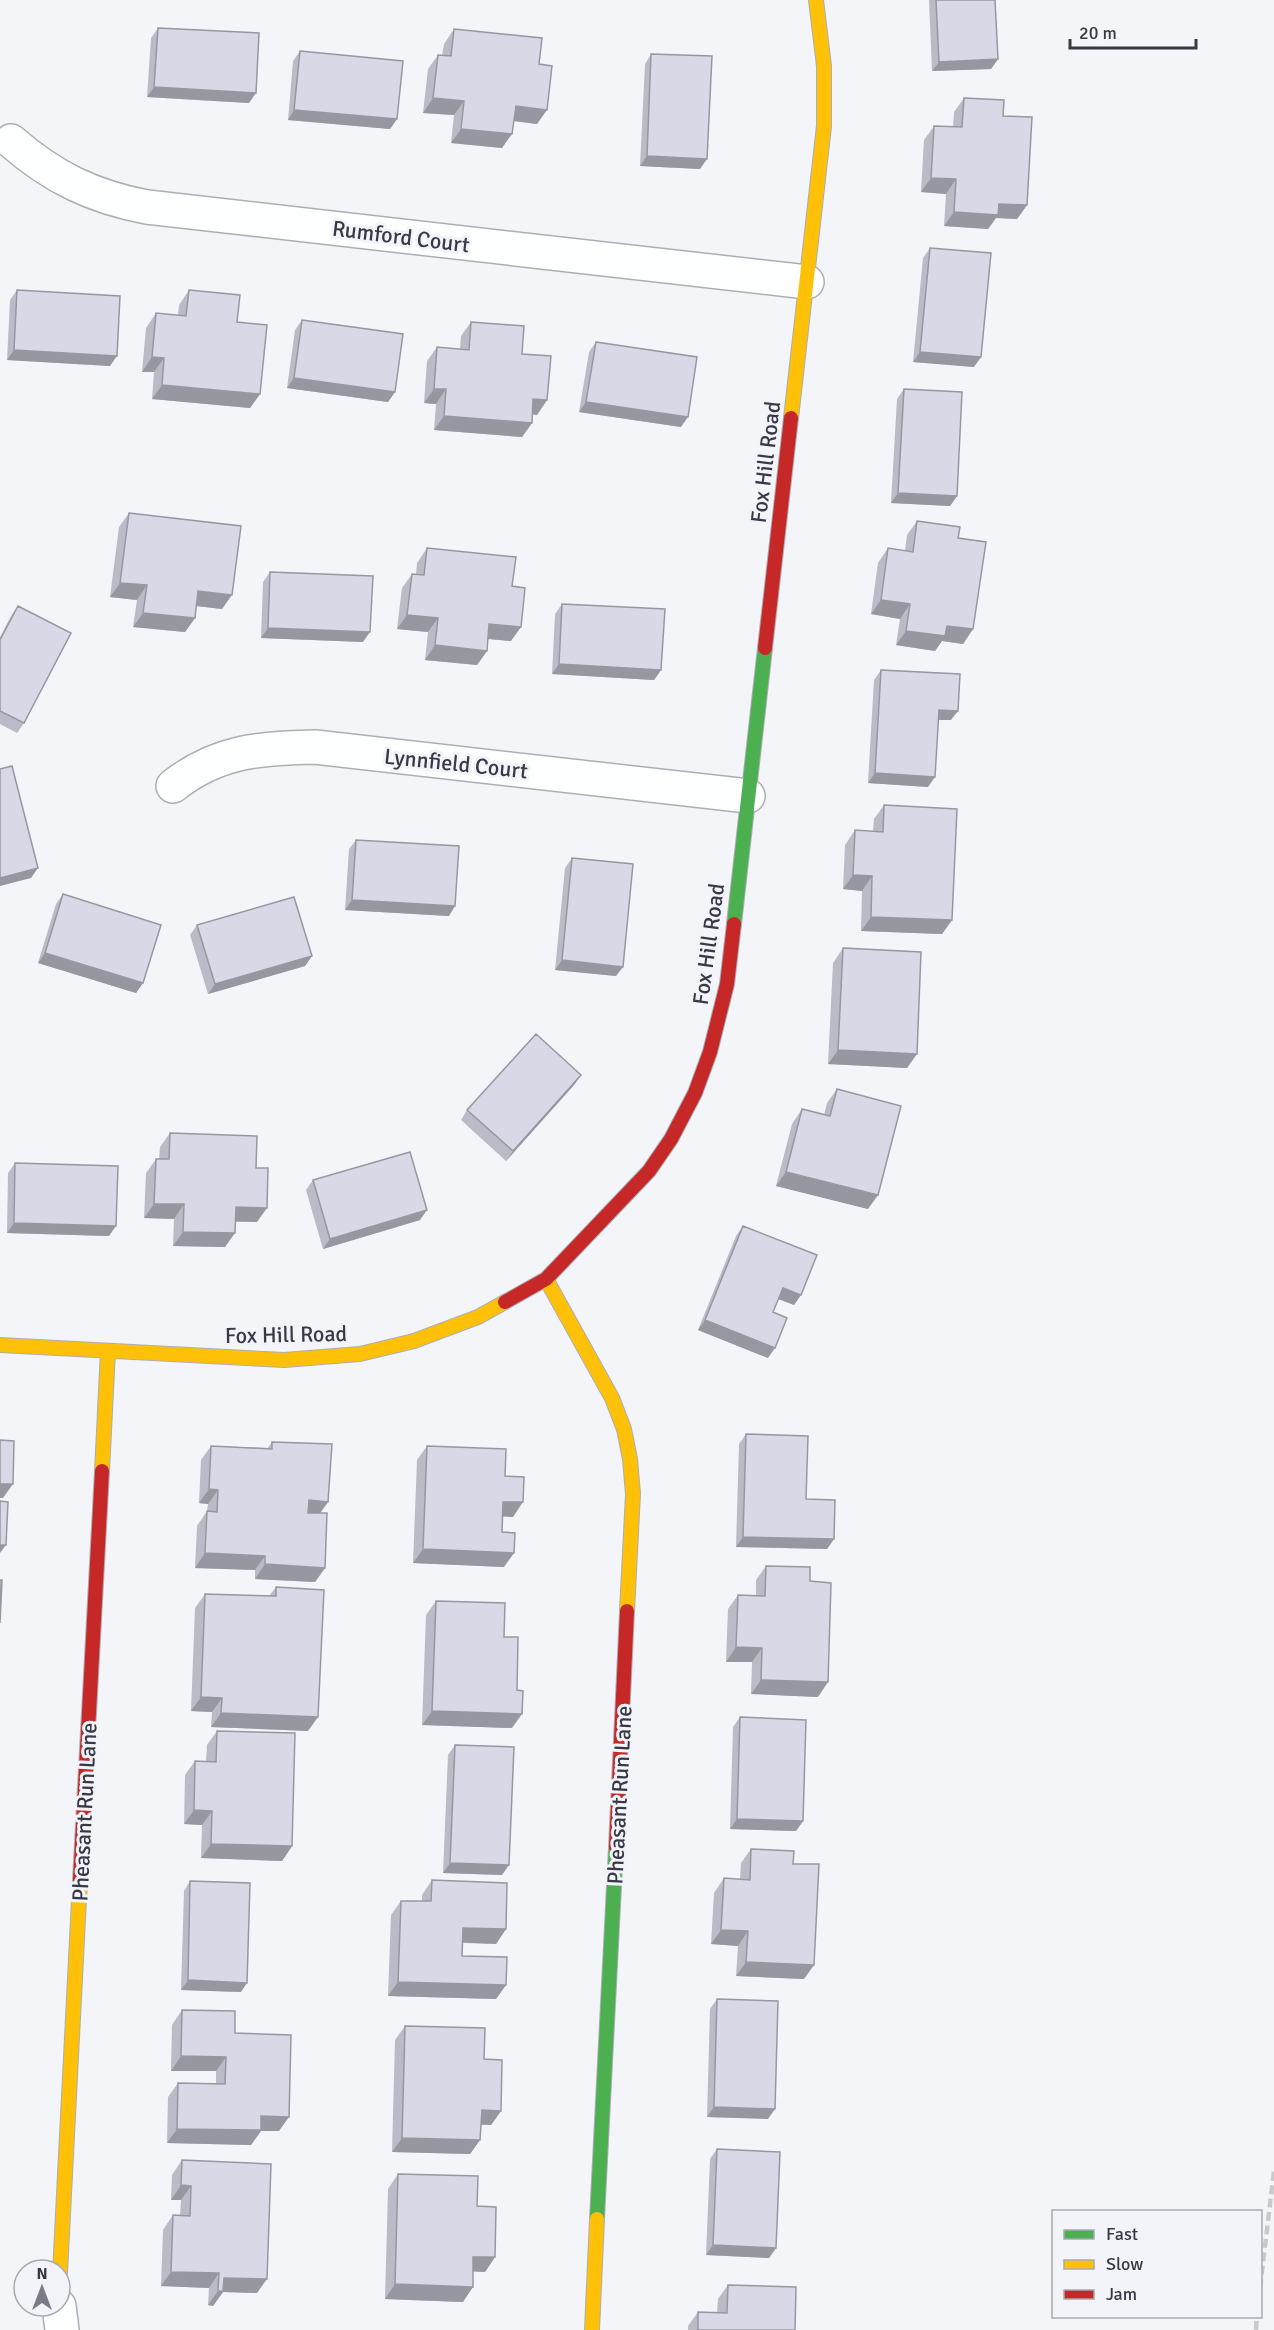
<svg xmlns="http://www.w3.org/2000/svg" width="1274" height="2330" viewBox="0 0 1274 2330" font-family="Signika,sans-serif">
	<rect width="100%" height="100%" fill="#f4f5f9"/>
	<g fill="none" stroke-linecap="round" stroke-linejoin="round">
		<defs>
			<path id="street" d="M11,141C52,177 93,197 147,207L807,282
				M173,786C217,751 260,748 315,747L748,796
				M59,2306L62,2330"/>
			<path id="fast" d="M734,924L765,648
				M597,2219L616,1847"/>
			<path id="slow" d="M791,418L824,126V66L816,0
				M546,1279L612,1398L624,1429L630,1459L633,1494L627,1611
				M0,1345L284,1360L360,1354L414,1341L478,1317L505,1302
				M102,1471L108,1351
				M60,2273L80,1880
				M592,2330L597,2219"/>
			<path id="jam" d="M765,648L791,418
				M505,1302L546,1279L649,1171L671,1139L695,1093L710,1052L727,984L734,924
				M616,1847L627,1611
				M80,1880L102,1471"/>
		</defs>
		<!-- street casing -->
		<use href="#street" stroke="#adaeb5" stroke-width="36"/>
		<!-- fast casing -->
		<use href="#fast" stroke="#adaeb5" stroke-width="16"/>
		<!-- slow casing -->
		<use href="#slow" stroke="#adaeb5" stroke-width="16"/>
		<!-- jam casing -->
		<use href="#jam" stroke="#adaeb5" stroke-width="16"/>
		<!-- street -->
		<use href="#street" stroke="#fdfefe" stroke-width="33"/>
		<!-- fast -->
		<use href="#fast" stroke="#4caf50" stroke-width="14"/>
		<!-- slow -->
		<use href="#slow" stroke="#ffc107" stroke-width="14"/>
		<!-- jam -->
		<use href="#jam" stroke="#c62828" stroke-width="14"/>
		<!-- rail -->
		<path stroke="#cacacc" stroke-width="4.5" stroke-dasharray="9 4.5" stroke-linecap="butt" d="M1260,2288L1274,2171
			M1256,2330L1257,2316"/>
	</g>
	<!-- wall -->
	<path fill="#b9bbc6" d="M929,0H995L998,59L991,69L932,71Z
		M158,28L249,103L147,97L151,38Z
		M454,29L539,64L537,124L514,121L502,148L451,143L454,115L423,113L428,69L438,55L442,56L444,44Z
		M300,51L397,119L390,129L288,120L293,61Z
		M651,54L700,169L640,166L645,64Z
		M964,98L1003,116L1027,205L1017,219L996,218L988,229L944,226L946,194L921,192L924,140L934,126L953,127L954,112Z
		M930,248L974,367L913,362L923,258Z
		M17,290L110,366L7,360L10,300Z
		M189,290L237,322L260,394L250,408L152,399L154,372H142L146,328L156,313L178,315L179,305Z
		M302,320L395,392L388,402L287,388L295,330Z
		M471,322L522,354L547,400L537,415L532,414V423L522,437L434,430L436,404L424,403L427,361L437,347L460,349L461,336Z
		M596,342L681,427L579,412L589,352Z
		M904,389L957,496L950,506L891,503L897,399Z
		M129,513L222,609L196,606L195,618L185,632L133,627L137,600L110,597L119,527Z
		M917,521L958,538L973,629L963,644L942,641L935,651L896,645L900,619L871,614L878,563L888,548L905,551L907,535Z
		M427,548L512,586L511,641L488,639L487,651L477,665L425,660L428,632L397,629L402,588L412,574H416L417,563Z
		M270,572L363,642L261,638L263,582Z
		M562,604L661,670L654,680L552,674L555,614Z
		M18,606L24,723L17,733L0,724V637L11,616Z
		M881,670L951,720H938L928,787L868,783L874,680Z
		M884,805L952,920L942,934L861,931L862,891L843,889L845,845L855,830L873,831L874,819Z
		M356,840L449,916L345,910L349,849Z
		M572,858L616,976L555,970L565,868Z
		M63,894L143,983L136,993L38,963L56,904Z
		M197,925L312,956L305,966L208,994L190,935Z
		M843,948L907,1068L828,1064L833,963Z
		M581,1075L574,1085L506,1161L461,1120L467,1110Z
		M837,1089L868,1209L776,1186L792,1124L802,1109L824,1115L827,1103Z
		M170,1133L256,1168L257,1222H236L225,1247L173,1246L174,1219L144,1218L146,1173L156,1159H159L160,1147Z
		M15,1163L109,1236L7,1233L8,1173Z
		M313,1180L420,1220L323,1249L306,1190Z
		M743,1226L801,1295L794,1305L778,1299L773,1312L768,1358L698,1330L736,1236Z
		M746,1434L806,1499L834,1539L827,1549L736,1547L739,1444Z
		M272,1442L328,1502L320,1513L325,1568L315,1582L255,1579V1570L195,1568L197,1526L207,1511L208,1504L199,1503L201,1460L211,1446L268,1448Z
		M427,1446L505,1476L513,1517L503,1516L502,1532L504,1567L413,1563L417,1460Z
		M766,1566L810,1581L818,1697L751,1694L752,1662H726L728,1609L738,1595L756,1596V1580Z
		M276,1587L308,1731L211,1727L212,1712L191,1711L195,1608L205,1594L269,1596Z
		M436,1601L504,1637L512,1728L422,1725L426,1615Z
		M740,1717L803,1821L796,1831L730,1829L733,1727Z
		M217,1731L292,1846L282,1861L201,1858L202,1825L184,1824L185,1775L195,1761L206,1762L207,1745Z
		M455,1745L502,1875L443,1873L448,1755Z
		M751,1849L793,1864L804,1979L736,1976L738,1946L711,1944L714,1893L724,1878L740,1879L741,1863Z
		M432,1880L506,1929L496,1944L463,1943L462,1956L506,1985L496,1999L388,1996L391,1915L401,1901H422V1895Z
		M190,1881L241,1992L181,1990L184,1891Z
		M717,1999L768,2119L707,2117L710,2009Z
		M182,2010L235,2033L279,2131H261L251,2145L167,2143L168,2097L178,2083H216V2071H171L172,2025Z
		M405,2026L484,2059L501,2111L491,2125H481L480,2140L470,2154L392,2152L395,2040Z
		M717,2149L776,2248L769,2258L706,2255L710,2159Z
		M182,2160L257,2293L223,2292L213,2306L208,2305L209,2288L161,2286L163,2230L173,2215L180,2216L181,2200H171L172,2175Z
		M398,2174L477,2206L495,2257L485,2272L473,2271L463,2302L385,2299L388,2189Z
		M728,2285L795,2330H688V2326L698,2312L717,2313L718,2299Z"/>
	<!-- shaded-wall -->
	<path fill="#9698a1" d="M998,59L991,69L932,71L939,62Z
		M154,87L256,93L249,103L147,97Z
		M433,98L464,101L454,115L423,113Z
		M516,106L547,110L537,124L506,120Z
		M294,110L397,119L390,129L288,120Z
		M461,129L512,134L502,148L451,143Z
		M647,156L707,159L700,169L640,166Z
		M931,178L956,179L946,194L921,192Z
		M999,204L1027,205L1017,219L996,218L988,229L944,226L954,212Z
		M14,350L117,356L110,366L7,360Z
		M920,352L981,357L974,367L913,362Z
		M152,357L164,358L154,372H142Z
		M294,378L395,392L388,402L287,388Z
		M162,385L260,394L250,408L152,399Z
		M434,389H446L436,404L424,403Z
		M533,399L547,400L537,415L523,413Z
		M586,402L688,417L681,427L579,412Z
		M444,416L532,423L522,437L434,430Z
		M898,493L957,496L950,506L891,503Z
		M120,583L147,585L137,600L110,597Z
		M198,591L232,595L222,609L188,605Z
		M881,600L910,604L900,619L871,614Z
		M143,613L195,618L185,632L133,627Z
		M407,615L438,618L428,632L397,629Z
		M489,624L521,627L511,641L479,638Z
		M947,626L973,629L963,644L942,641L935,651L896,645L906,631Z
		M268,628L370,632L363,642L261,638Z
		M435,645L487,651L477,665L425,660Z
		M559,664L661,670L654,680L552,674Z
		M939,710L958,711L951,720H932Z
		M875,773L935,777L928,787L868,783Z
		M38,868L31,878L0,886V878Z
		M853,875L872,876L862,891L843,889Z
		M352,900L455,906L449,916L345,910Z
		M871,917L952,920L942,934L861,931Z
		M45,953L143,983L136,993L38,963Z
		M312,956L305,966L208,994L215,984Z
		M562,960L623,967L616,976L555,970Z
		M838,1050L917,1054L907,1068L828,1064Z
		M581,1075L574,1085L506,1161L513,1151Z
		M786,1172L878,1195L868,1209L776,1186Z
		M154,1204H184L174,1219L144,1218Z
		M236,1207L267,1208L257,1222L226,1221Z
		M427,1210L420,1220L323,1249L330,1239Z
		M14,1223L116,1226L109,1236L7,1233Z
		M183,1232L235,1233L225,1247L173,1246Z
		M783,1288L801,1295L794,1305L776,1298Z
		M705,1320L775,1348L768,1358L698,1330Z
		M0,1484H13L3,1498H0Z
		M209,1489L218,1490L208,1504L199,1503Z
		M309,1500L328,1502L318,1516L299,1514Z
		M503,1502H523L513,1517L493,1516Z
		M743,1537L834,1539L827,1549L736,1547Z
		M0,1545H6L0,1553Z
		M423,1549L514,1553L504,1567L413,1563Z
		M205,1553L265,1556L255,1570L195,1568Z
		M265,1564L325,1568L315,1582L255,1579Z
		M736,1647L762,1648L752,1662H726Z
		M761,1680L828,1682L818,1697L751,1694Z
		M201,1697L222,1698L212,1712L191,1711Z
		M432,1711L522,1714L512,1728L422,1725Z
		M221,1713L318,1717L308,1731L211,1727Z
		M194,1810L212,1811L202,1825L184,1824Z
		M737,1819L803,1821L796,1831L730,1829Z
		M211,1844L292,1846L282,1861L201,1858Z
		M450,1863L509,1865L502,1875L443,1873Z
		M463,1928L506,1929L496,1944L453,1942Z
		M721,1930L748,1931L738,1946L711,1944Z
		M746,1962L814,1965L804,1979L736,1976Z
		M188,1980L247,1983L241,1992L181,1990Z
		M398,1982L506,1985L496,1999L388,1996Z
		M181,2056L226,2057L216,2071H171Z
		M714,2107L775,2109L768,2119L707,2117Z
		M482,2110L501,2111L491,2125L472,2124Z
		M261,2116L289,2117L279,2131H261L251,2145L167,2143L177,2129Z
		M402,2138L480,2140L470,2154L392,2152Z
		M181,2185L191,2186L181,2200H171Z
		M713,2245L776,2248L769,2258L706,2255Z
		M473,2257H495L485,2272L463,2271Z
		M171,2272L219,2273L209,2288L161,2286Z
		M224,2278L267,2279L257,2293L223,2292L213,2306L208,2305L218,2291Z
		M395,2284L473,2287L463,2302L385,2299Z"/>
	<!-- building -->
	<path fill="#d7d9e6" stroke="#9698a1" stroke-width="1.5" d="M936,0H995L998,59L939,62Z
		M158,28L259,33L256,93L154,87Z
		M454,29L542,38L539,64L552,66L547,110L516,106L512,134L461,129L464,101L433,98L438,55L451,56Z
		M300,51L403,61L397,119L294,110Z
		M651,54L712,56L707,159L647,156Z
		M964,98L1004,100L1003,116L1032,117L1027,205L999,204L998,215L954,212L956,179L931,178L934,126L962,127Z
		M930,248L991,253L981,357L920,352Z
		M17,290L120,296L117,356L14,350Z
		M189,290L240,295L237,322L267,325L260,394L162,385L164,358L152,357L156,313L186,316Z
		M302,320L403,334L395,392L294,378Z
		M471,322L524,326L522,354L551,356L547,400L533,399L532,423L444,416L446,389H434L437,347L469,350Z
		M596,342L697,357L688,417L586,402Z
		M904,389L962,392L957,496L898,493Z
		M129,513L241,526L232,595L198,591L195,618L143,613L147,585L120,583Z
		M917,521L960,527L958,538L986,542L973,629L947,626L945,636L906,631L910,604L881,600L888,548L913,552Z
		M427,548L516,557L512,586L525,588L521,627L489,624L487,651L435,645L438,618L407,615L412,574L424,575Z
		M270,572L373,576L370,632L268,628Z
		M562,604L665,609L661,670L559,664Z
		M18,606L71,633L24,723L0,711V640Z
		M881,670L960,674L958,711L939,710L935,777L875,773Z
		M12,766L38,868L0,878V769Z
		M884,805L957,809L952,920L871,917L872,876L853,875L855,830L883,832Z
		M356,840L459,846L455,906L352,900Z
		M572,858L633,864L623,967L562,960Z
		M63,894L161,925L143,983L45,953Z
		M294,897L312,956L215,984L197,925Z
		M843,948L921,952L917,1054L838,1050Z
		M536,1034L581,1075L513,1151L467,1110Z
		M837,1089L901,1106L878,1195L786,1172L802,1109L830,1116Z
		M170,1133L257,1136L256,1168H268L267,1208L236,1207L235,1233L183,1232L184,1204H154L156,1159H169Z
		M410,1152L427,1210L330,1239L313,1180Z
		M15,1163L118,1166L116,1226L14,1223Z
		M743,1226L817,1255L801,1295L783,1288L773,1312L787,1318L775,1348L705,1320Z
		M746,1434L808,1436L806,1499L835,1500L834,1539L743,1537Z
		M0,1440L14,1441L13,1484H0Z
		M272,1442L332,1444L328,1502L309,1500L308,1513H327L325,1568L265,1564V1556L205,1553L207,1511L217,1512L218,1490L209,1489L211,1446L272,1449Z
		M427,1446L506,1449L505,1476L524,1477L523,1502H503L502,1532L515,1533L514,1553L423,1549Z
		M0,1501L8,1502L6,1545H0Z
		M766,1566L810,1567V1581L831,1583L828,1682L761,1680L762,1648L736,1647L738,1595L765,1596Z
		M0,1580H2L0,1623Z
		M276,1587L324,1590L318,1717L221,1713L222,1698L201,1697L205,1594L276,1596Z
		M436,1601L505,1603L504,1637H518L517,1690L523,1691L522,1714L432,1711Z
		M740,1717L806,1720L803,1821L737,1819Z
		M217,1731L295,1733L292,1846L211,1844L212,1811L194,1810L195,1761L216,1762Z
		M455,1745L514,1747L509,1865L450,1863Z
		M751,1849L794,1851L793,1864H819L814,1965L746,1962L748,1931L721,1930L724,1878L750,1880Z
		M432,1880L507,1883L506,1929L463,1928L462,1956L507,1957L506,1985L398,1982L401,1901H431Z
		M190,1881L250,1883L247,1983L188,1980Z
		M717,1999L778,2001L775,2109L714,2107Z
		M182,2010L235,2011V2033L291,2035L289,2117L261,2116V2130L177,2129L178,2083L225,2084L226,2057L181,2056Z
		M405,2026L485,2028L484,2059L502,2060L501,2111L482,2110L480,2140L402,2138Z
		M717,2149L780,2152L776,2248L713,2245Z
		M182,2160L271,2164L267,2279L224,2278L223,2291H218L219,2273L171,2272L173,2215L190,2216L191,2186L181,2185Z
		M398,2174L478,2176L477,2206L496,2207L495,2257H473V2287L395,2284Z
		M728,2285L796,2287L795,2330H698V2312L727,2313Z"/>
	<g text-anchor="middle" stroke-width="6" stroke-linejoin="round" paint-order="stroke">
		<!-- street labels -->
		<g font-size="22" fill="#373946" stroke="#f3f4fa">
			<text transform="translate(401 236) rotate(7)" y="8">Rumford Court</text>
			<text transform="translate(765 462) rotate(-83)" y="8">Fox Hill Road</text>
			<text transform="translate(456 763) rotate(6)" y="8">Lynnfield Court</text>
			<text transform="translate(708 944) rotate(-82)" y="8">Fox Hill Road</text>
			<text transform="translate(286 1334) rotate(-1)" y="8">Fox Hill Road</text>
			<text transform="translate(619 1795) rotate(-87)" y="8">Pheasant Run Lane</text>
			<text transform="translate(84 1812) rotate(-87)" y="8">Pheasant Run Lane</text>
		</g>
	</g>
	<!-- legend -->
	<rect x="1052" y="2210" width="210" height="108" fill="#f3f4fa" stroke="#a8a9b2" stroke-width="1.5"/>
	<rect x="1064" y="2230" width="30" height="9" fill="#4caf50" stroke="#a8a9b2" stroke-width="1.5"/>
	<text x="1106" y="2240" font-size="18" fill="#373946">Fast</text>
	<rect x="1064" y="2260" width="30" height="9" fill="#ffc107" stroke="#a8a9b2" stroke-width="1.5"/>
	<text x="1106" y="2270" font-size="18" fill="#373946">Slow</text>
	<rect x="1064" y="2290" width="30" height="9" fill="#c62828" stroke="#a8a9b2" stroke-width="1.5"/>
	<text x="1106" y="2300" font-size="18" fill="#373946">Jam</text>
	<!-- north arrow -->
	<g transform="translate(42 2288)"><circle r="28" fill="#f3f4fa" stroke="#a8a9b2" stroke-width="1.5"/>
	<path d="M0-4.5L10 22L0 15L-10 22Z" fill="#797b85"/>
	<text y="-9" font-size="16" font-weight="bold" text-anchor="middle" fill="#373946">N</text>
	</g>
	<!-- scale -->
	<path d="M1070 39v9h126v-9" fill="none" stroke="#373946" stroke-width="3"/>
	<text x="1079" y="39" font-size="18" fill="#373946" stroke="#f3f4fa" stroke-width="4.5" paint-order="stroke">20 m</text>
</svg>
